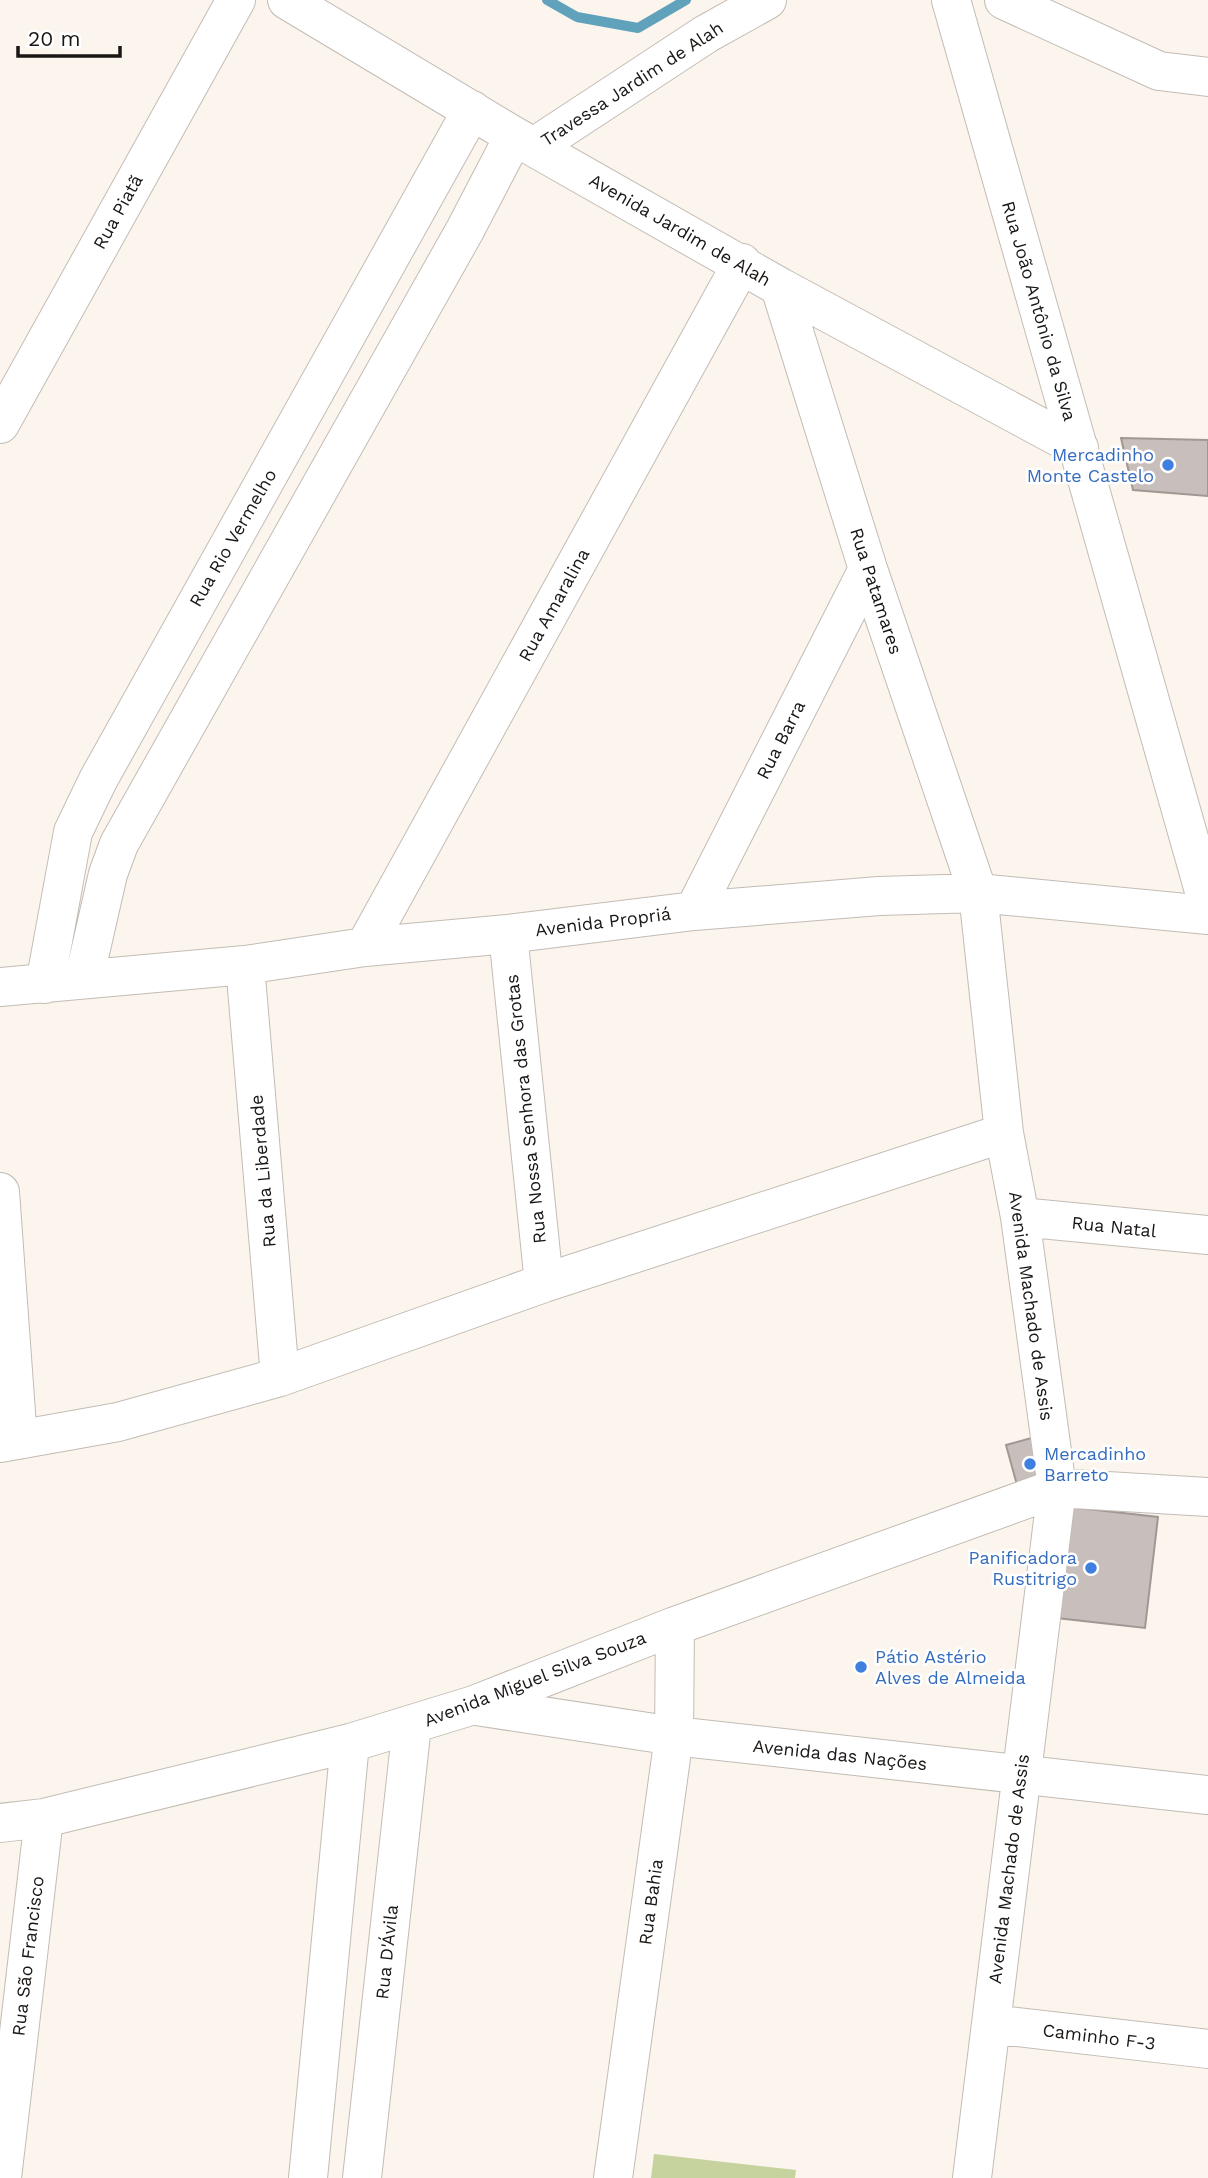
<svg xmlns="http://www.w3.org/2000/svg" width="1208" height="2178" viewBox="0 0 1208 2178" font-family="'Work Sans',sans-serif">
	<rect width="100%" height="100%" fill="#fbf5ed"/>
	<!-- green -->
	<path fill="#c7d39f" d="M654,2154L796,2170L795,2178H651Z"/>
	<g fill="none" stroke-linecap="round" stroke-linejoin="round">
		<!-- stream -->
		<path stroke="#60a1bc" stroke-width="10" d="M547,0L577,17L638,28L686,0"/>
	</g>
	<!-- building -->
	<path fill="#c8bebb" stroke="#a19894" stroke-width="2" d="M1121,438L1208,440V496L1133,490Z
		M1035,1437L1045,1478L1017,1485L1006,1445Z
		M1070,1507L1158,1517L1145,1628L1057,1618Z"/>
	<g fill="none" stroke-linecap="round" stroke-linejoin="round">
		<defs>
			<path id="minor" d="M287,0L514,136L780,287L1079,448
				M951,0L1208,905
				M1004,0L1159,71L1208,77
				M534,147L706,34L767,0
				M780,287L868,569L978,893L1004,1133L1020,1217L1057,1488L972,2178
				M0,424L236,0
				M694,911L868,569
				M508,934L544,1283
				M365,947L742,263
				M245,965L280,1377
				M84,979L108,874L119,844L465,230L514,136
				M45,984L73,832L98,780L472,110
				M0,987L245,965L365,947L508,934L694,911L879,896L978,893L1208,915
				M0,1192L18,1440
				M1020,1217L1208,1235
				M0,1443L118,1422L280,1377L544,1283L1004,1133
				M476,1706L674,1736L1208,1795
				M0,1823L44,1818L350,1743L474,1705L675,1626L1057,1488L1208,1497
				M991,2024L1208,2049
				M2,2178L44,1818
				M308,2178L350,1743
				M362,2178L412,1725
				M613,2178L674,1736L675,1626"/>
		</defs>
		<!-- minor casing -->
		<use href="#minor" stroke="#c3bcb5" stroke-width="40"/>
		<!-- minor -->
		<use href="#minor" stroke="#fff" stroke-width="38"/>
	</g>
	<!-- markers -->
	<g fill="#3f7fe0" stroke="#fff" stroke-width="2.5">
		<circle cx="1168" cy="465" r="7"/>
		<circle cx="1030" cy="1464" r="7"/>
		<circle cx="1091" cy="1568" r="7"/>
		<circle cx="861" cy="1667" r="7"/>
	</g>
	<g text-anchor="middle" stroke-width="5" stroke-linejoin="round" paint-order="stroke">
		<!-- street labels -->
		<g font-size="18" fill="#191614" stroke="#fff">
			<text transform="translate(632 84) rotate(-33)" y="6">Travessa Jardim de Alah</text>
			<text transform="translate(118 212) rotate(-61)" y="6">Rua Piatã</text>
			<text transform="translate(680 230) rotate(30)" y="6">Avenida Jardim de Alah</text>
			<text transform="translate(1039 311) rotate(74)" y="6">Rua João Antônio da Silva</text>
			<text transform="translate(233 538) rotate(-60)" y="6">Rua Rio Vermelho</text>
			<text transform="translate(876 591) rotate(72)" y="6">Rua Patamares</text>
			<text transform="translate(554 605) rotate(-61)" y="6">Rua Amaralina</text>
			<text transform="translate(781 740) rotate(-63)" y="6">Rua Barra</text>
			<text transform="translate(603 922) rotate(-7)" y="6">Avenida Propriá</text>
			<text transform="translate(526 1109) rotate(-96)" y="6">Rua Nossa Senhora das Grotas</text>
			<text transform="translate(263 1171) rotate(-95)" y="6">Rua da Liberdade</text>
			<text transform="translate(1114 1227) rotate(6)" y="6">Rua Natal</text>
			<text transform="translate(1031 1306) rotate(82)" y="6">Avenida Machado de Assis</text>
			<text transform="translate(535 1679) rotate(-21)" y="6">Avenida Miguel Silva Souza</text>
			<text transform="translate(840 1755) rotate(6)" y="6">Avenida das Nações</text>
			<text transform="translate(1009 1869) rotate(-83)" y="6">Avenida Machado de Assis</text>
			<text transform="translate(651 1902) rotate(-82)" y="6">Rua Bahia</text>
			<text transform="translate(387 1952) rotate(-84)" y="6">Rua D'Ávila</text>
			<text transform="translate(28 1956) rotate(-83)" y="6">Rua São Francisco</text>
			<text transform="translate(1099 2037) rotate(7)" y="6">Caminho F-3</text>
		</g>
		<!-- shop labels -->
		<g font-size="18" fill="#366cbe" stroke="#fff" text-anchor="end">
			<text x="1154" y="461">Mercadinho<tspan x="1154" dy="21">Monte Castelo</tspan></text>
			<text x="1044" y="1460" text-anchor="start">Mercadinho<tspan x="1044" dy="21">Barreto</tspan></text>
			<text x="1077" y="1564">Panificadora<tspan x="1077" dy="21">Rustitrigo</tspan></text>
			<text x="875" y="1663" text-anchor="start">Pátio Astério<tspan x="875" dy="21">Alves de Almeida</tspan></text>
		</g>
	</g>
	<!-- scale -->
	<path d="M18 46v10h102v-10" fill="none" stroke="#191614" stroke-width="3.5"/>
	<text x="28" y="46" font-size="21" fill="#191614" stroke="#ffffff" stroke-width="5" paint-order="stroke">20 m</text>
</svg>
